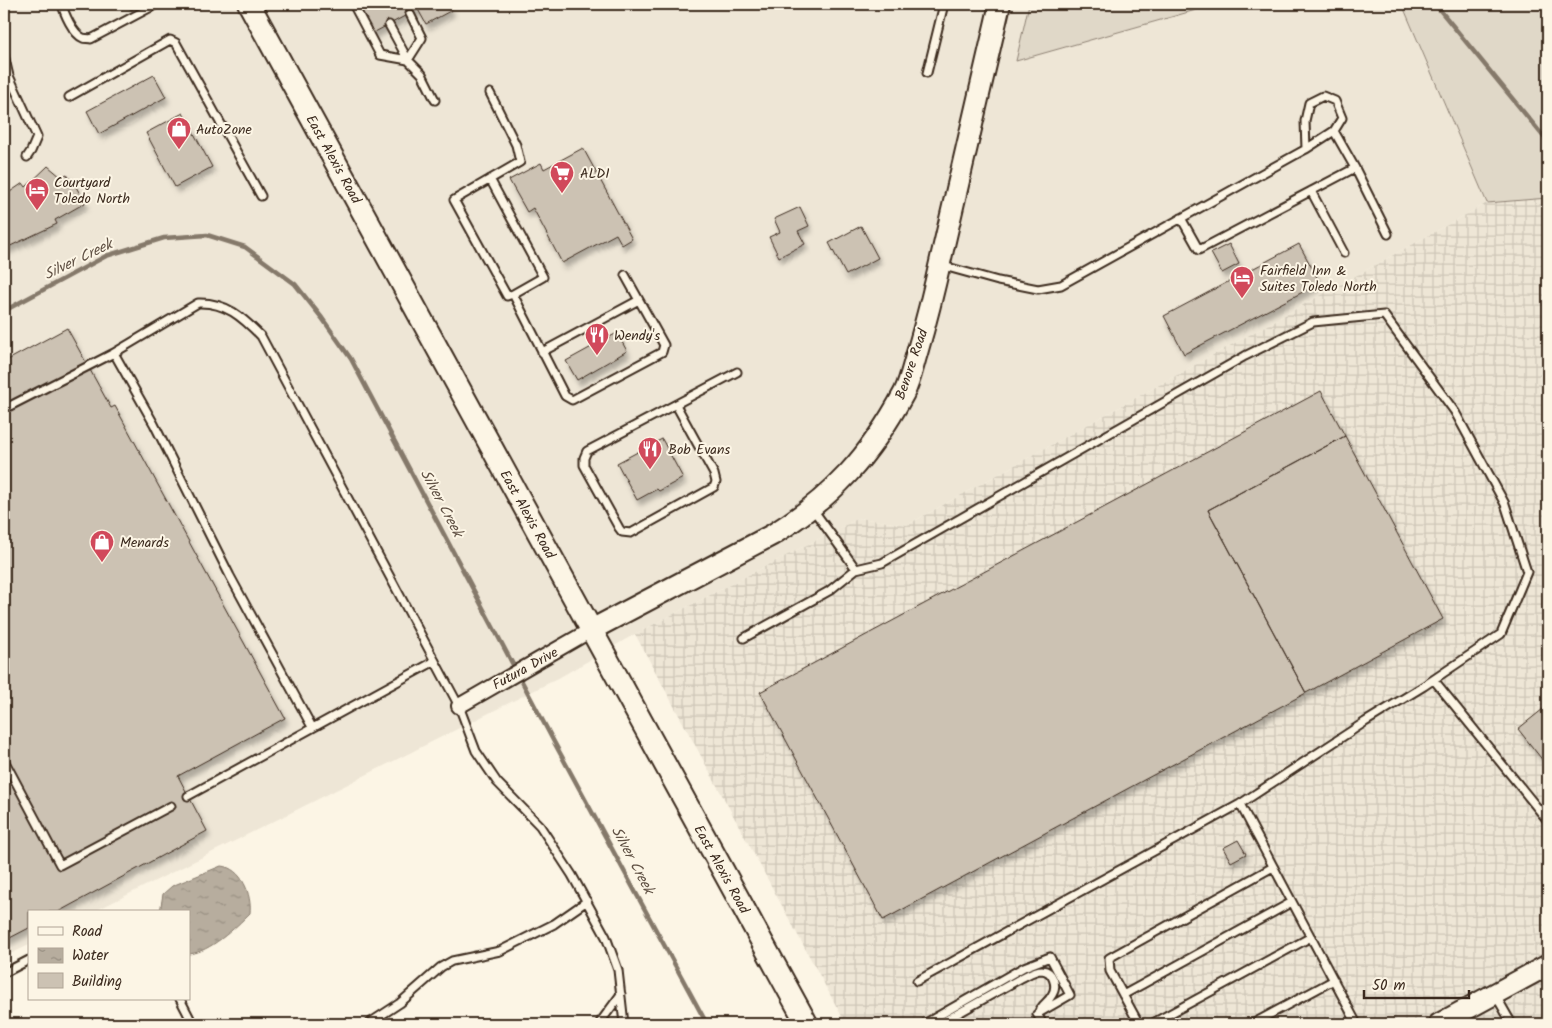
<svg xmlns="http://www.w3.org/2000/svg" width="1552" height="1028" viewBox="0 0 1552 1028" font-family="Kalam,sans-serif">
	<defs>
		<pattern id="industrial-grid" width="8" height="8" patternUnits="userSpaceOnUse" patternTransform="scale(1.25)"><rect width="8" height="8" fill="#eee6d6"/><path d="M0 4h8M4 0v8" fill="none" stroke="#cdc5b7"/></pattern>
		<pattern id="water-ripples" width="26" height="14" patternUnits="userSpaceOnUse" patternTransform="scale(1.25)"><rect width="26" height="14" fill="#b7ad9e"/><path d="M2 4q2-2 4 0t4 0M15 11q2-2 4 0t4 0" fill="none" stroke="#968d80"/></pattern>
		<filter id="shadow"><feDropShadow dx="3" dy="5.5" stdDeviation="2.5" flood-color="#0004"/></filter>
	</defs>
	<rect width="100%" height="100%" fill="#fcf5e5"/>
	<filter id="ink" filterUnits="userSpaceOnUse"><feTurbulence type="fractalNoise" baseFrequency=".02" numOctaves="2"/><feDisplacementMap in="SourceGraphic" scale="10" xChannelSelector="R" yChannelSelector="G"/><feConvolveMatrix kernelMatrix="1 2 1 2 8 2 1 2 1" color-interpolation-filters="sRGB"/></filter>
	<g filter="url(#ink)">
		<!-- built -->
		<path fill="#eee6d6" d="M4,4H1029L1016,61L1217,4H1402L1487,203L907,525L859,518L635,634L555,680L93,912H29V945L4,957Z"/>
		<!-- industrial -->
		<path fill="url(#industrial-grid)" d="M1548,198V1024H846L635,634L859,518L907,525L1487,203Z"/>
		<!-- grass -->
		<path fill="#e0d8c8" stroke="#8e8173" d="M1029,4H1217L1016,61Z
			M1402,4H1548V198L1487,203Z"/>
		<!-- water -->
		<path fill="url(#water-ripples)" stroke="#85796b" d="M221,866C242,868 252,895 250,913C235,928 210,952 189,954V912H160L163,894L172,886Z"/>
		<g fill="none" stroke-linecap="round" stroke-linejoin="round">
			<!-- stream -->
			<path stroke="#85796b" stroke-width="4.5" d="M1435,4L1548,142
				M4,311L106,256L164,238L207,235L245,247L295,284L322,318L351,359L554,742L707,1024"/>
		</g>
		<!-- building -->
		<path fill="#ccc2b3" stroke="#3b2a1e" filter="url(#shadow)" d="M127,4H143L131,10Z
			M358,4H415L418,9L373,33Z
			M415,4H448L452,10L426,24Z
			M154,75L166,97L99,134L87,111Z
			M183,113L212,167L175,187L146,133Z
			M583,148L632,239L622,245L616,234L562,263L533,208L527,212L509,180L541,163L544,169Z
			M48,166L61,177L67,174L73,186L75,185L85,203L55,220L57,224L4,249V196L23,183L26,187Z
			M800,207L809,226L798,231L805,244L779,257L769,237L780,232L774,219Z
			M861,226L878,258L846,275L829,243Z
			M1229,244L1239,264L1222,273L1211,253Z
			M1299,244L1320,283L1184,354L1164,316Z
			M67,328L111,408L115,406L285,718L178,776L207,831L58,912H29V928L4,941V362Z
			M617,333L627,351L577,380L566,361Z
			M1321,391L1345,436L1208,510L1306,693L883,920L760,692Z
			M1345,436L1443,619L1306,693L1208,510Z
			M662,439L683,478L659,491L657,489L637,500L617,463Z
			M1548,705V767L1518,729Z
			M1238,840L1246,854L1231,862L1223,848Z"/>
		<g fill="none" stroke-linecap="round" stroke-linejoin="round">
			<defs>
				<path id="lane" d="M62,4C64,13 73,34 83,38C85,39 88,38 91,39L157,4
					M353,4L380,55L408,60L422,74L435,100
					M389,25L408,60L422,38L410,14
					M4,55L9,76L37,137L31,151L27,157
					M927,73L944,4
					M490,93L516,145L520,162L454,200L507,296L513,294L565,396L572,400L662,352L664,345L625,275
					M69,97L170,40L176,43L261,196
					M1355,168L1388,234
					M490,179L543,277L513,294
					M1311,191L1344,253
					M1181,218L1199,250L1355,168L1334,131
					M940,265L998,281L1038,289L1061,285L1306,149L1305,121L1309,103L1323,96L1335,101L1342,118L1334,131L1306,149
					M542,352L639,300
					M676,405L714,474L716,482L714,487L631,533L622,532L619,528L584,465V458L587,451L737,372
					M4,409L114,353
					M812,508L856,569L882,563L1245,356L1313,322L1384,315L1455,412L1505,504L1527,572L1501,634L1424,686L1365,722L1240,804
					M744,638L829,591L856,569
					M1434,680L1548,821
					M312,727L230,576L154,424L114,353L198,303C226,302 242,317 261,336L459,706L476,751L497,782L540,826L572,875L606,937L618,970L624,1024
					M4,760L60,865L171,806
					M188,796L435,661
					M4,973L29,960
					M917,981L1240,804L1357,1024
					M1123,995L1292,902
					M1496,996L1512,1024
					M180,999L193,1024
					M368,1024L400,1003L441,967L452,961L500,951L554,924L587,901
					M599,1024L621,994
					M924,1024L1024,967L1050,957L1070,995L1037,1014L1043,1024
					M939,1024L1023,977C1029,974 1035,970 1042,970C1053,971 1058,986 1052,995C1048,1003 1042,1003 1038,1014
					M1139,1024L1110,971L1109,958L1273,867
					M1151,1024L1311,937
					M1252,1024L1334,980"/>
				<path id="street" d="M459,706L591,630"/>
				<path id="secondary" d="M591,630L772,535C833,497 870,456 904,393C910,381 913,366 917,353C926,322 934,290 941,258C961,173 980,88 1000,4
					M1439,1024L1548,965"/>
				<path id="primary" d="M249,4L807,1024"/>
			</defs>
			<!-- lane casing -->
			<use href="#lane" stroke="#3b2a1e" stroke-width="11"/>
			<!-- street casing -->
			<use href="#street" stroke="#3b2a1e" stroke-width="18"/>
			<!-- secondary casing -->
			<use href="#secondary" stroke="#3b2a1e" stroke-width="24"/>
			<!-- primary casing -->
			<use href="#primary" stroke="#3b2a1e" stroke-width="25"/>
			<!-- lane -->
			<use href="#lane" stroke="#fcf5e5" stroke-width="7"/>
			<!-- street -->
			<use href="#street" stroke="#fcf5e5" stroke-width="14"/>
			<!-- secondary -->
			<use href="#secondary" stroke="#fcf5e5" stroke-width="20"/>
			<!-- primary -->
			<use href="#primary" stroke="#fcf5e5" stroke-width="21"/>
		</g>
	</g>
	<!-- icons -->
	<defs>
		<symbol id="shop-pin" viewBox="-11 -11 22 30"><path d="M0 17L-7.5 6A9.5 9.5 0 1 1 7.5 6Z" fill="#d1495b" stroke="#fcf5e5"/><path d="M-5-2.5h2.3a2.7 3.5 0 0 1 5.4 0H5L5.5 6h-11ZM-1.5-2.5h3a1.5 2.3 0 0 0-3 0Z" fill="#fff"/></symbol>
		<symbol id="supermarket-pin" viewBox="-11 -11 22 30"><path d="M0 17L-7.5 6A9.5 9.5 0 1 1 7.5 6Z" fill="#d1495b" stroke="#fcf5e5"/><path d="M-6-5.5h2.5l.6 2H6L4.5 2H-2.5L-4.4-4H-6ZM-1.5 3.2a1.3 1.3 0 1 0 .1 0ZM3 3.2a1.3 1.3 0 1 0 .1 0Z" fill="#fff"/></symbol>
		<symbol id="hotel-pin" viewBox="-11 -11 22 30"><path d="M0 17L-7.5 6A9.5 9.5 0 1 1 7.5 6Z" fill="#d1495b" stroke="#fcf5e5"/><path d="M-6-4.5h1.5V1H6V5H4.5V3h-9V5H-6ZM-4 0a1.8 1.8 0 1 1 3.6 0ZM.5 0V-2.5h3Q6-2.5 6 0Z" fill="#fff"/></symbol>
		<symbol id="restaurant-pin" viewBox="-11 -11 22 30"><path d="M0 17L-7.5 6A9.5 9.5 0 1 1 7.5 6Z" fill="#d1495b" stroke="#fcf5e5"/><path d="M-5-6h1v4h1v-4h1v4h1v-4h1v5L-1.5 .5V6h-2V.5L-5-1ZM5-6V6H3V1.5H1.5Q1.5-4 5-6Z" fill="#fff"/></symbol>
	</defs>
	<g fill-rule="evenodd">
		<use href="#shop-pin" x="165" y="115" width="28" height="38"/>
		<use href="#supermarket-pin" x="548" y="159" width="28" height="38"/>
		<use href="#hotel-pin" x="23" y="176" width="28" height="38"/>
		<use href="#hotel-pin" x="1228" y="264" width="28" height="38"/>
		<use href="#restaurant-pin" x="583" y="321" width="28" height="38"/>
		<use href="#restaurant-pin" x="636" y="435" width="28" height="38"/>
		<use href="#shop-pin" x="88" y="528" width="28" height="38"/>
	</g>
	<g text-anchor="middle" stroke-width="4" stroke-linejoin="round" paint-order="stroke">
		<!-- poi labels -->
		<g font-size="14" fill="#3b2a1e" stroke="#fcf5e5" text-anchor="start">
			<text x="196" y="134">AutoZone</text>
			<text x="580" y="178">ALDI</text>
			<text x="54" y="187">Courtyard<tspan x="54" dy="16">Toledo North</tspan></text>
			<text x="1260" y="275">Fairfield Inn &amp;<tspan x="1260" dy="16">Suites Toledo North</tspan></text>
			<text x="614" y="340">Wendy's</text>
			<text x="668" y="454">Bob Evans</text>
			<text x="120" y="547">Menards</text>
		</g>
		<!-- street labels -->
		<g font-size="14" fill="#3b2a1e" stroke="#fcf5e5">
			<text transform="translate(334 159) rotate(61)" y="5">East Alexis Road</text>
			<text transform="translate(911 364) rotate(-71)" y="5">Benore Road</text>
			<text transform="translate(528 514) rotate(61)" y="5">East Alexis Road</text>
			<text transform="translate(525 668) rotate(-29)" y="5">Futura Drive</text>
			<text transform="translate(722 869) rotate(61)" y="5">East Alexis Road</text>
		</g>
		<!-- water labels -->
		<g font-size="15" font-style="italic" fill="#605144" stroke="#fcf5e5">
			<text transform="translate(78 259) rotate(-26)" y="5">Silver Creek</text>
			<text transform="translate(442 503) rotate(62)" y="5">Silver Creek</text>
			<text transform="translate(633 860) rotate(62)" y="5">Silver Creek</text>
		</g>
	</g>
	<!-- margin -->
	<rect width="1552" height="1028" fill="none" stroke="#fcf5e5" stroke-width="20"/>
	<rect x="10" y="10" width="1532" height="1008" fill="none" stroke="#3b2a1e" stroke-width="2" filter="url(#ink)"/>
	<!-- legend -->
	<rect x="28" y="910" width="162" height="90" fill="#fcf5e5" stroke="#afa495"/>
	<rect x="38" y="927" width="25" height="8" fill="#fcf5e5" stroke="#afa495"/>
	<text x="72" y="936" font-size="15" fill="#3b2a1e">Road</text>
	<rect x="38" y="948" width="25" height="15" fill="url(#water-ripples)" stroke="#afa495"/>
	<text x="72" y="960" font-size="15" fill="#3b2a1e">Water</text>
	<rect x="38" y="973" width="25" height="15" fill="#ccc2b3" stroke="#afa495"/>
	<text x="72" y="986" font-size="15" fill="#3b2a1e">Building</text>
	<!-- scale -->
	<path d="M1364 990v8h105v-8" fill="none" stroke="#3b2a1e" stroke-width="2.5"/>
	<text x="1372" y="990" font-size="15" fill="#3b2a1e" stroke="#fcf5e5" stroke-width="4" paint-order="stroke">50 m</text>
</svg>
